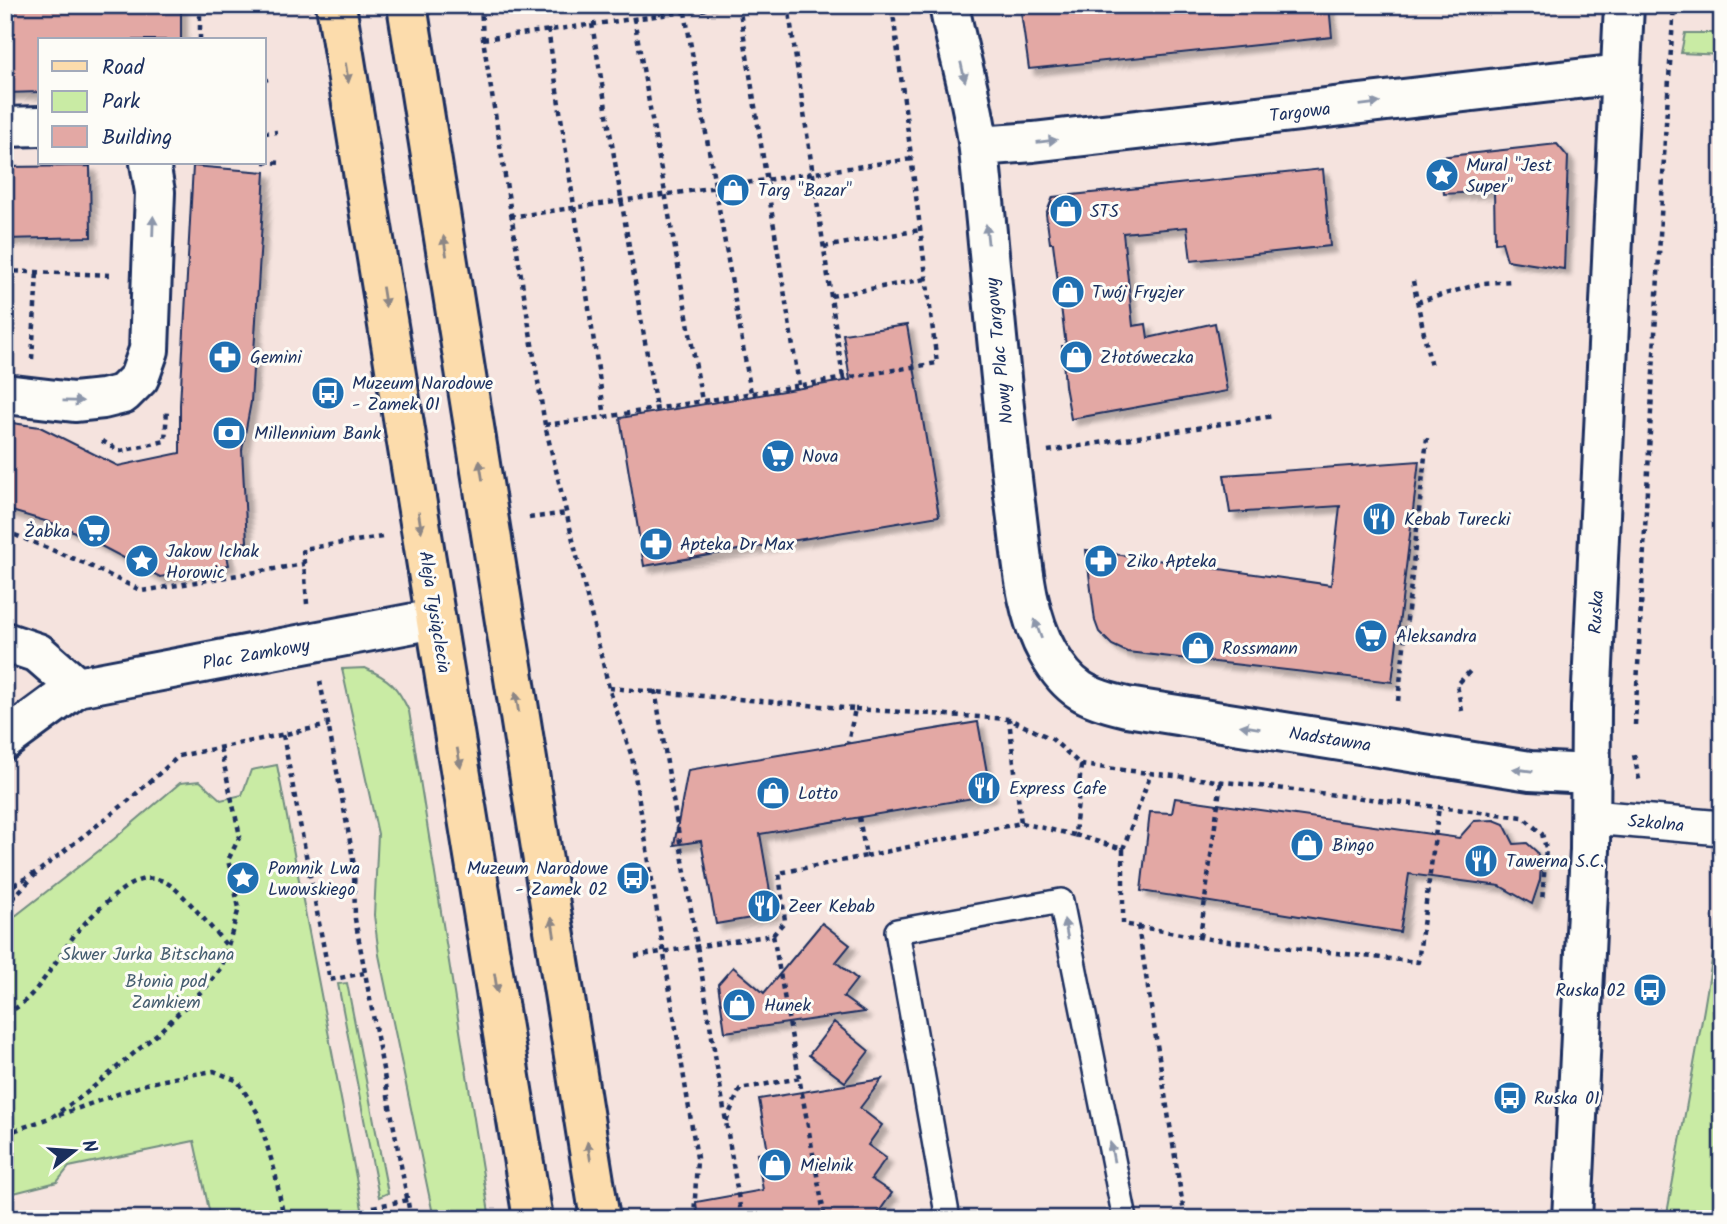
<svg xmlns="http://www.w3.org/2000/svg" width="1727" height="1224" viewBox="0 0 1727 1224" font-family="Kalam,sans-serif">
	<defs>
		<filter id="shadow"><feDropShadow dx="6" dy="6" stdDeviation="2" flood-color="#0004"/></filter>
	</defs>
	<rect width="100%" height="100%" fill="#f5e3de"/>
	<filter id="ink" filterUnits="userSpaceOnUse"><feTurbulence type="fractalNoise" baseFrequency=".0143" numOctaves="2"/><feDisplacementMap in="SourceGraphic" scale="14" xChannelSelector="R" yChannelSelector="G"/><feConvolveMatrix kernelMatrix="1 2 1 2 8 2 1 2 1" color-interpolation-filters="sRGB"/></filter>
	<g filter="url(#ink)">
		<!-- green -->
		<path fill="#c9eba4" stroke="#728d81" stroke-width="2" d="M1685,33H1722V55L1681,53Z
			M365,668C390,679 397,686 409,711L490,1219H434L379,955L374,915L378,834L342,669Z
			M277,765L364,1219H211L194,1141L69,1167L57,1182L14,1193L5,1190V924L114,839L180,783L200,781L221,800L242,795L251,770Z
			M1722,899V1219H1666L1704,1009Z
			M347,983L388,1193L379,1197L338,984Z"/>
		<!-- building -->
		<path fill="#e3a8a4" stroke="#1b2f5e" stroke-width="2" filter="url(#shadow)" d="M181,5V40H40V92L5,93V15L10,14L12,8Z
			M1020,5H1329L1332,37L1029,69Z
			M1557,144L1568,157L1564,269L1507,260L1502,242L1495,243L1494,191L1444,194L1440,157Z
			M90,166L91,237L5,239V167Z
			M193,166L265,172L251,402L242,450L247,542L225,546L229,565L160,577L65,527L5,509V422L40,427L118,466L180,453V405Z
			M1323,169L1330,246L1191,261L1187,227L1123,233L1133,326L1146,324L1148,338L1215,323L1227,391L1071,419L1065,386L1062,346H1066L1053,243H1050L1046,214L1053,197Z
			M907,325L939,516L644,566L620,418L850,380L843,334Z
			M1419,461L1392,682L1127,652L1112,645L1099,632L1095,621L1086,550L1331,585L1340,506L1230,513L1224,475Z
			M978,722L991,795L760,834L774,914L716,924L701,841L674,845L688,770Z
			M1175,798L1459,838L1474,821L1494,820L1504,824L1514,844L1527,843L1537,852L1541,865L1540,880L1532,904L1500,886L1409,874L1400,932L1141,891L1150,812L1172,813Z
			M822,923L850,945L836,962L857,979L843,997L864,1012L725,1032L718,984L733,967L764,993Z
			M834,1022L869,1051L845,1082L809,1055Z
			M882,1079L860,1108L882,1125L868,1145L886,1158L871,1179L892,1193L874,1219H698L696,1202L763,1190L757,1154L768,1152L759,1099Z"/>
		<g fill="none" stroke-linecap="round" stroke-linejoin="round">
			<defs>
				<path id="service" d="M948,1219L897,931L1061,901L1125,1219"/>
				<path id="pedestrian" d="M1591,817L1722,828"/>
				<path id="minor" d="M949,5C958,54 974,102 979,150C991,268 1000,386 1015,503C1022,552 1023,609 1048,653C1069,690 1087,698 1127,707L1530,771L1591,774
					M5,127L40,126
					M979,146L1033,142L1620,74
					M5,394L74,402L103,399L123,394L139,378L149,350L155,192L150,163
					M5,642L38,653L77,687
					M5,740L77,687L435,619"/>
				<path id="tertiary" d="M1572,1219L1590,850L1591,707L1624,5"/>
				<path id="primary" d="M336,5L533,1219
					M407,5L600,1219"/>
			</defs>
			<!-- service casing -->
			<use href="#service" stroke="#1b2f5e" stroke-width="28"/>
			<!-- pedestrian casing -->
			<use href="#pedestrian" stroke="#1b2f5e" stroke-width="38"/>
			<!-- minor casing -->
			<use href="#minor" stroke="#1b2f5e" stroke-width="44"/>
			<!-- tertiary casing -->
			<use href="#tertiary" stroke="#1b2f5e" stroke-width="44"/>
			<!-- primary casing -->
			<use href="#primary" stroke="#1b2f5e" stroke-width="44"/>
			<!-- path -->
			<path stroke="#1b2f5e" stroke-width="4.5" stroke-dasharray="5 5" stroke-linecap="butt" d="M481,5L483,39L545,425L609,688L632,757L697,1158L694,1219
				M739,5L799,385
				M788,5L843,378
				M685,12L751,393
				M634,18L702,401
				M592,24L656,408
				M548,29L605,417
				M483,39L738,5
				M200,40V5
				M264,80L268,79
				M264,133L277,132
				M264,162L282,163
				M510,217L911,159
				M824,247L920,230
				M5,271L112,275
				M1413,281L1431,367
				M831,296L926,279
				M1417,302L1483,283L1514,281
				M32,359L37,272
				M545,425L605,417L937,363L892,5
				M102,441L121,451L165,441L167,409
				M1048,451L1273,416
				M529,518L567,513
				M5,520L9,509
				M5,534L15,535L84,563L142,591L304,564
				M307,604L303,549L382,537
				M320,681L350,841L354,866L355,919L411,1219
				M609,688L855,709L848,743
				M655,690L742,1219
				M1398,701L1427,438
				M855,709L1009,719L1052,739L1081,765L1523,817L1542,834L1546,848L1542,902
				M1462,711L1457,685L1472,669
				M1635,725L1665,138L1674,5
				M283,735L330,980L364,973
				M1634,755L1640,784
				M1021,823L1075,835L1081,765
				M1075,835L1123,849V924L1210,939L1418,962L1439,807
				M1123,849L1151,773
				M866,856L1021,823L1009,719
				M5,890L40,870L128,801L179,756L329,725
				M5,906L36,874
				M1138,926L1185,1219
				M773,935L785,921L779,873L866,856L859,817
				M1200,937L1221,781
				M635,956L773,935L825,1219
				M5,1013C32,1006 59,955 76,933C89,918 104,904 119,892C136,879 154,872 173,887C191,902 212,929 228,947
				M59,1115L146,1084L183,1076L214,1071L238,1081L257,1112L275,1172L284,1219
				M726,1121L740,1089L800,1078
				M5,1134L52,1117L85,1094L157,1034L209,984L222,966L239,908L228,860L240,836L220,747
				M373,1207L408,1200"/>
			<!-- service -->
			<use href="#service" stroke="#fdfcf7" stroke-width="23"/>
			<!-- pedestrian -->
			<use href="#pedestrian" stroke="#fdfcf7" stroke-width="33"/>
			<!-- minor -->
			<use href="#minor" stroke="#fdfcf7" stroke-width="38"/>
			<!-- tertiary -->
			<use href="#tertiary" stroke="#fdfcf7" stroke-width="38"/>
			<!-- primary -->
			<use href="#primary" stroke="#fcdcac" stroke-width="38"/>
		</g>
		<!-- one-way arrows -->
		<defs><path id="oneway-solid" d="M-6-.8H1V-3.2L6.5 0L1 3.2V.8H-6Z" transform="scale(1.75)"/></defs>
		<g fill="#8c96aa">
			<use href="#oneway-solid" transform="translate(963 72) rotate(77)"/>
			<use href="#oneway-solid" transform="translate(1370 104) rotate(-7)"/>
			<use href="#oneway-solid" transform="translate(1047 141) rotate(-7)"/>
			<use href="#oneway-solid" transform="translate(153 226) rotate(-88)"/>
			<use href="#oneway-solid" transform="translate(987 234) rotate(-96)"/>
			<use href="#oneway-solid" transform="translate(73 401) rotate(1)"/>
			<use href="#oneway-solid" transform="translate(1038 629) rotate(-110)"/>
			<use href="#oneway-solid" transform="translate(1250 727) rotate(-171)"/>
			<use href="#oneway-solid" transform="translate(1523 770) rotate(-172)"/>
			<use href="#oneway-solid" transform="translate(1066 929) rotate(-101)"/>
			<use href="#oneway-solid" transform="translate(1112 1152) rotate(-101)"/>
		</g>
		<g fill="#8c8685">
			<use href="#oneway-solid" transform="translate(347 73) rotate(81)"/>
			<use href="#oneway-solid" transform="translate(445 246) rotate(-99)"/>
			<use href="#oneway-solid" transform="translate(384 297) rotate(81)"/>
			<use href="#oneway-solid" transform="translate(481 470) rotate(-99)"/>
			<use href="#oneway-solid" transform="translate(420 522) rotate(81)"/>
			<use href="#oneway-solid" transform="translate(517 702) rotate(-99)"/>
			<use href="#oneway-solid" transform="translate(459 758) rotate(80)"/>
			<use href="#oneway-solid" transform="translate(553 927) rotate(-99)"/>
			<use href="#oneway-solid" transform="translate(496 983) rotate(81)"/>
			<use href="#oneway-solid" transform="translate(589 1151) rotate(-99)"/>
		</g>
	</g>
	<!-- icons -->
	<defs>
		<symbol id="sight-disc" viewBox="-11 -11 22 22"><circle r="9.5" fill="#1f6fb2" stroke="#fdfcf7"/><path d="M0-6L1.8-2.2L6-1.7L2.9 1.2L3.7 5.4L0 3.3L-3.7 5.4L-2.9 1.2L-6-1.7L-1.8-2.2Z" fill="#fff"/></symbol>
		<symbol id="shop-disc" viewBox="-11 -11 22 22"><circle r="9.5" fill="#1f6fb2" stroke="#fdfcf7"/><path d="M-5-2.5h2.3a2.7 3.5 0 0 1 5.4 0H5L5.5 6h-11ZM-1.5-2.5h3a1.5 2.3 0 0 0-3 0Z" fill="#fff"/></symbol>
		<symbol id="pharmacy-disc" viewBox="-11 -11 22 22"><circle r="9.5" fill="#1f6fb2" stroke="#fdfcf7"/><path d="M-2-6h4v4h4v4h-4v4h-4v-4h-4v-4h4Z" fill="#fff"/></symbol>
		<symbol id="bus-disc" viewBox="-11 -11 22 22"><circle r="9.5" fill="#1f6fb2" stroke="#fdfcf7"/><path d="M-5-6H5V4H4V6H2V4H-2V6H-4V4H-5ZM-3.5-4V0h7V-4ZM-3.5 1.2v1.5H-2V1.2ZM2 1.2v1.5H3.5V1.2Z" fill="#fff"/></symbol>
		<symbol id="bank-disc" viewBox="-11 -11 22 22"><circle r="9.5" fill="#1f6fb2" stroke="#fdfcf7"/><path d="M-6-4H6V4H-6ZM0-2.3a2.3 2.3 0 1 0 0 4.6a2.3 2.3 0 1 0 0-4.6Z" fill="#fff"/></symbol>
		<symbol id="supermarket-disc" viewBox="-11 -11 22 22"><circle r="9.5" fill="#1f6fb2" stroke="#fdfcf7"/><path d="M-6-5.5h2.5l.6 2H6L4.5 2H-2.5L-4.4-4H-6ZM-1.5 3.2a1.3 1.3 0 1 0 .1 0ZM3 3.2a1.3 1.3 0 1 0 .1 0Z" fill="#fff"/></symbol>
		<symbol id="restaurant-disc" viewBox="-11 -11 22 22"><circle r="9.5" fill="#1f6fb2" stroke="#fdfcf7"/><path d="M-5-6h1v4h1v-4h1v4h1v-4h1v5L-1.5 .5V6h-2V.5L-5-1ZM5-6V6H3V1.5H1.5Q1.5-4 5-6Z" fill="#fff"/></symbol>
	</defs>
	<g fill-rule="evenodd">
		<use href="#sight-disc" x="1423" y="156" width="38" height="38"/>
		<use href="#shop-disc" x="714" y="171" width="38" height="38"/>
		<use href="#shop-disc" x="1047" y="192" width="38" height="38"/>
		<use href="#shop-disc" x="1049" y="273" width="38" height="38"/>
		<use href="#pharmacy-disc" x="206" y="338" width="38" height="38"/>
		<use href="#shop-disc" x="1057" y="338" width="38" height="38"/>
		<use href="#bus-disc" x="309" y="374" width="38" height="38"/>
		<use href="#bank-disc" x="210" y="414" width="38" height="38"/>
		<use href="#supermarket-disc" x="759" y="437" width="38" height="38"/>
		<use href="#restaurant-disc" x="1360" y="500" width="38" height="38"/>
		<use href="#supermarket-disc" x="75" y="512" width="38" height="38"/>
		<use href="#pharmacy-disc" x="637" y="525" width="38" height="38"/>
		<use href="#sight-disc" x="123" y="542" width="38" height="38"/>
		<use href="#pharmacy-disc" x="1082" y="542" width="38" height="38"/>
		<use href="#supermarket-disc" x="1352" y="617" width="38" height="38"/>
		<use href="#shop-disc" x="1179" y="629" width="38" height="38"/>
		<use href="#restaurant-disc" x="965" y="769" width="38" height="38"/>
		<use href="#shop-disc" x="754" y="774" width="38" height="38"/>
		<use href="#shop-disc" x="1288" y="826" width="38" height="38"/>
		<use href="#restaurant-disc" x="1462" y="842" width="38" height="38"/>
		<use href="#sight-disc" x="224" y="859" width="38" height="38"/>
		<use href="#bus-disc" x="614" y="859" width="38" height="38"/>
		<use href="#restaurant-disc" x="745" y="887" width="38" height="38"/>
		<use href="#bus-disc" x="1631" y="971" width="38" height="38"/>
		<use href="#shop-disc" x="720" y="986" width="38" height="38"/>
		<use href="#bus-disc" x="1491" y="1079" width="38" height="38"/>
		<use href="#shop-disc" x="756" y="1146" width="38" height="38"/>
	</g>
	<g text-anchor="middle" stroke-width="6" stroke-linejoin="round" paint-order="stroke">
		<!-- street labels -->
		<g font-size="18" fill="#1b2f5e" stroke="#fdfcf7">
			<text transform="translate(1300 112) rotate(-7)" y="6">Targowa</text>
			<text transform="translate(999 351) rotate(-96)" y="6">Nowy Plac Targowy</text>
			<text transform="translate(435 612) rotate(81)" y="6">Aleja Tysiąclecia</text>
			<text transform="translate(1596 612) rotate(-87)" y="6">Ruska</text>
			<text transform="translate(256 654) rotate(-10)" y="6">Plac Zamkowy</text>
			<text transform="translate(1330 739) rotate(9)" y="6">Nadstawna</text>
			<text transform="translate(1656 823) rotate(5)" y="6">Szkolna</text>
		</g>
		<!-- poi labels -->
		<g font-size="18" fill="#1b2f5e" stroke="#fdfcf7" text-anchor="start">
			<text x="1466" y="171">Mural "Jest<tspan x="1466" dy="21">Super"</tspan></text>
			<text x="758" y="196">Targ "Bazar"</text>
			<text x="1090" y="217">STS</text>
			<text x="1092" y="298">Twój Fryzjer</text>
			<text x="250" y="363">Gemini</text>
			<text x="1100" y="363">Złotóweczka</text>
			<text x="352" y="389">Muzeum Narodowe<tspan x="352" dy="21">- Zamek 01</tspan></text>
			<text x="254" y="439">Millennium Bank</text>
			<text x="802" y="462">Nova</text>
			<text x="1404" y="525">Kebab Turecki</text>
			<text x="70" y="537" text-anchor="end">Żabka</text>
			<text x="680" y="550">Apteka Dr Max</text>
			<text x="166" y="557">Jakow Ichak<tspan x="166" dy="21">Horowic</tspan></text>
			<text x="1126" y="567">Ziko Apteka</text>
			<text x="1396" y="642">Aleksandra</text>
			<text x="1222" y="654">Rossmann</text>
			<text x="1009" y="794">Express Cafe</text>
			<text x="798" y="799">Lotto</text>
			<text x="1332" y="851">Bingo</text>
			<text x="1506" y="867">Tawerna S.C.</text>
			<text x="268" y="874">Pomnik Lwa<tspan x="268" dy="21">Lwowskiego</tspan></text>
			<text x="608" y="874" text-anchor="end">Muzeum Narodowe<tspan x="608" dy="21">- Zamek 02</tspan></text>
			<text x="788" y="912">Zeer Kebab</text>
			<text x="1626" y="996" text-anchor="end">Ruska 02</text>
			<text x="764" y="1011">Hunek</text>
			<text x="1534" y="1104">Ruska 01</text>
			<text x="800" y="1171">Mielnik</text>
		</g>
		<!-- park labels -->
		<g font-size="18" fill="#465e70" stroke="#fdfcf7">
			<text x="148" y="960">Skwer Jurka Bitschana</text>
			<text x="166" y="987">Błonia pod<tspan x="166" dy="21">Zamkiem</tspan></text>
		</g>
	</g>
	<!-- margin -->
	<rect width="1727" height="1224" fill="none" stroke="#fdfcf7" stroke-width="28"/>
	<rect x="14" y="14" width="1699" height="1196" fill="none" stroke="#1b2f5e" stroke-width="2.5" filter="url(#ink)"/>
	<!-- legend -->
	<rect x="38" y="38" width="228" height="126" fill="#fdfcf7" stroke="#a3aaba" stroke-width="2"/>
	<rect x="52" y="61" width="35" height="10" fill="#fcdcac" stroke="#a3aaba" stroke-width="2"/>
	<text x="102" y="74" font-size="21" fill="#1b2f5e">Road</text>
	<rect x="52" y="91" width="35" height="21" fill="#c9eba4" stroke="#a3aaba" stroke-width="2"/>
	<text x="102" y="108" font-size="21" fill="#1b2f5e">Park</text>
	<rect x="52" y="126" width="35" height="21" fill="#e3a8a4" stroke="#a3aaba" stroke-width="2"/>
	<text x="102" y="144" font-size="21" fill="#1b2f5e">Building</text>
	<!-- north arrow -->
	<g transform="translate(74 1151) rotate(73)" stroke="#fdfcf7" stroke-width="5" paint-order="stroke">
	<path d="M0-5L12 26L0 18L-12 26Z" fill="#1b2f5e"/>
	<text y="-10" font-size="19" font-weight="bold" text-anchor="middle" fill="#1b2f5e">N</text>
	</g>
</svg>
